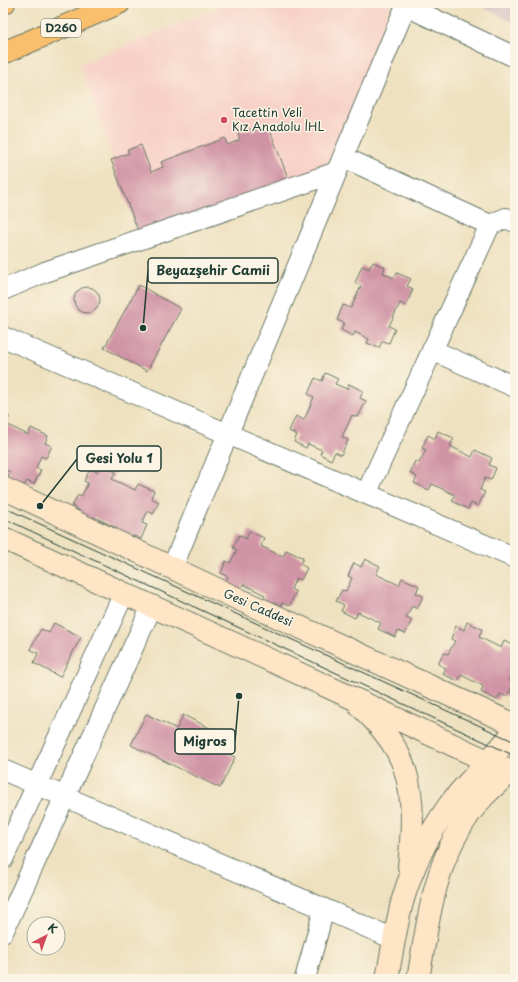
<svg xmlns="http://www.w3.org/2000/svg" width="518" height="982" viewBox="0 0 518 982" font-family="'Playpen Sans',sans-serif">
	<rect width="100%" height="100%" fill="#fcf5e5"/>
	<filter id="ink" filterUnits="userSpaceOnUse"><feTurbulence type="fractalNoise" baseFrequency=".025" numOctaves="2"/><feDisplacementMap in="SourceGraphic" scale="8" xChannelSelector="R" yChannelSelector="G"/><feConvolveMatrix kernelMatrix="1 2 1 2 8 2 1 2 1" color-interpolation-filters="sRGB"/></filter>
	<filter id="wash" filterUnits="userSpaceOnUse"><feTurbulence type="fractalNoise" baseFrequency=".012" numOctaves="4" result="noise"/><feDisplacementMap in="SourceGraphic" scale="16" xChannelSelector="R" yChannelSelector="G"/><feGaussianBlur stdDeviation="0.9" result="paint"/><feColorMatrix in="noise" values="0 0 0 0 0 0 0 0 0 0 0 0 0 0 0 0 0 1.4 0 .05"/><feComposite in="paint" operator="in"/></filter>
	<g filter="url(#wash)">
		<rect width="100%" height="100%" fill="#eee1c0"/>
		<!-- built -->
		<path fill="#f7d1c7" d="M229,3H391L327,175L140,236L80,64Z"/>
		<!-- industrial -->
		<path fill="#d2bfc0" d="M474,3H515V23Z"/>
		<g id="blocks">
			<!-- building -->
			<path fill="#d093a5" d="M268,125L288,178L140,236L111,160L129,153L127,150L141,145L151,172L163,167L161,162L225,138L227,145L240,140L238,133L250,129L252,132Z
				M373,262L385,267L383,273L394,278L397,273L411,279L407,286L413,289L406,306L400,303L389,326L395,329L389,343L382,341L379,348L367,343L369,339L355,332L353,336L341,330L344,323L337,320L343,305L351,308L361,286L355,283L362,266L369,269Z
				M139,285L181,309L147,371L104,348Z
				M74 300a13 13 0 1 1 26 0a13 13 0 1 1-26 0Z
				M325,373L338,379L335,384L347,389L349,384L363,391L360,398L366,401L358,417L352,415L342,437L348,440L341,455L335,452L331,460L320,454L322,450L308,444L306,448L294,442L297,435L289,431L296,416L304,420L314,397L308,394L315,378L322,381Z
				M3,413L9,416L6,424L28,435L31,428L48,436L45,443L52,446L46,458L41,456L36,468L41,470L34,484L27,481L24,486L8,478L10,472L3,469Z
				M438,431L454,438L450,446L472,457L475,450L492,458L489,465L496,468L491,480L485,478L480,490L485,492L478,506L471,503L468,509L452,501L455,495L432,484L429,490L414,483L417,477L410,473L415,461L419,463L426,450L422,448L428,435L435,439Z
				M101,464L116,472L112,479L135,490L138,484L154,491L151,498L159,502L153,514L148,511L142,523L147,525L141,539L134,536L131,542L114,534L117,528L94,517L91,523L77,516L79,510L72,506L78,495L81,497L88,483L84,481L90,469L97,472Z
				M249,531L264,538L261,546L283,557L286,550L303,558L300,564L307,568L301,580L296,578L291,589L296,592L289,606L282,603L279,608L263,600L265,595L243,584L240,590L225,583L228,577L221,573L226,561L230,563L237,550L233,548L239,535L246,539Z
				M365,559L380,566L376,574L399,585L402,578L419,586L416,593L423,596L417,609L412,606L406,618L412,620L405,634L398,631L395,637L378,629L381,623L358,612L355,618L341,611L344,605L336,601L342,590L346,591L352,578L348,576L354,563L361,567Z
				M467,622L482,629L479,637L501,648L504,641L515,646V669H514L509,681L514,683L507,697L500,694L497,700L481,692L483,686L461,675L458,681L443,674L446,668L438,664L444,653L448,654L455,641L451,639L456,626L464,630Z
				M54,623L81,637L60,677L34,663L38,653L30,649L41,629L49,633Z
				M146,714L177,729L183,715L216,731L209,744L235,757L220,788L131,745Z"/>
		</g>
	</g>
	<g filter="url(#ink)">
		<use href="#blocks" fill-opacity="0" stroke="#677665" stroke-width="1"/>
		<g fill="none" stroke-linecap="round" stroke-linejoin="round">
			<defs>
				<path id="minor" d="M406,6L515,57
					M343,157L490,225L366,494
					M490,225L506,218L515,222
					M3,290L45,272L337,172
					M3,337L515,558
					M432,350L515,387
					M172,568L407,3
					M3,770L394,939
					M3,859L124,593
					M3,932L152,606
					M305,979L324,909"/>
				<path id="secondary" d="M3,488L223,592L515,725
					M3,538L348,696L515,774
					M360,706C378,723 398,746 405,770C415,801 412,836 409,867
					M387,979C392,952 396,925 403,899C413,865 430,832 450,804C462,788 476,775 489,760C498,751 506,741 515,731
					M418,979C430,912 435,850 483,797C493,786 504,778 515,768"/>
				<path id="trunk" d="M3,3H4
					M3,53L119,3"/>
			</defs>
			<!-- minor casing -->
			<use href="#minor" stroke="#677665" stroke-width="22"/>
			<!-- secondary casing -->
			<use href="#secondary" stroke="#677665" stroke-width="24"/>
			<!-- trunk casing -->
			<use href="#trunk" stroke="#677665" stroke-width="24"/>
			<!-- minor -->
			<use href="#minor" stroke="#fff" stroke-width="20"/>
			<!-- secondary -->
			<use href="#secondary" stroke="#fde5c5" stroke-width="22"/>
			<!-- trunk -->
			<use href="#trunk" stroke="#f9bf6d" stroke-width="22"/>
			<!-- tram -->
			<path stroke="#1f3d34" stroke-width="1" d="M3,507L515,742
				M3,518L515,756"/>
		</g>
	</g>
	<!-- markers -->
	<circle fill="#d1495b" stroke="#fcf5e5" stroke-width="1.5" cx="224" cy="120" r="4"/>
	<g text-anchor="middle" stroke-width="3" stroke-linejoin="round" paint-order="stroke">
		<!-- shield labels -->
		<rect fill="#fcf5e5" stroke="#617469" stroke-width="1" x="41" y="19" width="40" height="18" rx="3"/>
		<g font-size="11" font-weight="bold" fill="#1f3d34">
			<text x="61" y="32">D260</text>
		</g>
		<!-- poi labels -->
		<g font-size="12" fill="#1f3d34" stroke="#fcf5e5" text-anchor="start">
			<text x="232" y="117">Tacettin Veli<tspan x="232" dy="14">Kız Anadolu İHL</tspan></text>
		</g>
		<!-- street labels -->
		<g font-size="12" fill="#1f3d34" stroke="#fcf5e5">
			<text transform="translate(258 608) rotate(24)" y="4">Gesi Caddesi</text>
		</g>
	</g>
	<!-- callouts -->
	<path fill="none" stroke="#1f3d34" stroke-width="1.5" d="M143 328L148 271M40 506L77 459M239 696L235 741"/>
	<g fill="#1f3d34" stroke="#fcf5e5" stroke-width="1.5">
		<circle cx="143" cy="328" r="4"/>
		<circle cx="40" cy="506" r="4"/>
		<circle cx="239" cy="696" r="4"/>
	</g>
	<g fill="#fcf5e5" stroke="#1f3d34" stroke-width="1.5">
		<rect x="148" y="258" width="130" height="25" rx="4"/>
		<rect x="77" y="446" width="84" height="25" rx="4"/>
		<rect x="175" y="729" width="60" height="25" rx="4"/>
	</g>
	<g font-size="13" text-anchor="middle" font-weight="bold" fill="#1f3d34">
		<text x="213" y="275">Beyazşehir Camii</text>
		<text x="119" y="463">Gesi Yolu 1</text>
		<text x="205" y="746">Migros</text>
	</g>
	<!-- margin -->
	<rect width="518" height="982" fill="none" stroke="#fcf5e5" stroke-width="16"/>
	<!-- north arrow -->
	<g transform="translate(46 936) rotate(41)"><circle r="19" fill="#fcf5e5" stroke="#a4ab9e"/>
	<path d="M0-3L7 15L0 10L-7 15Z" fill="#d1495b"/>
	<text y="-6" font-size="11" font-weight="bold" text-anchor="middle" fill="#1f3d34">K</text>
	</g>
</svg>
